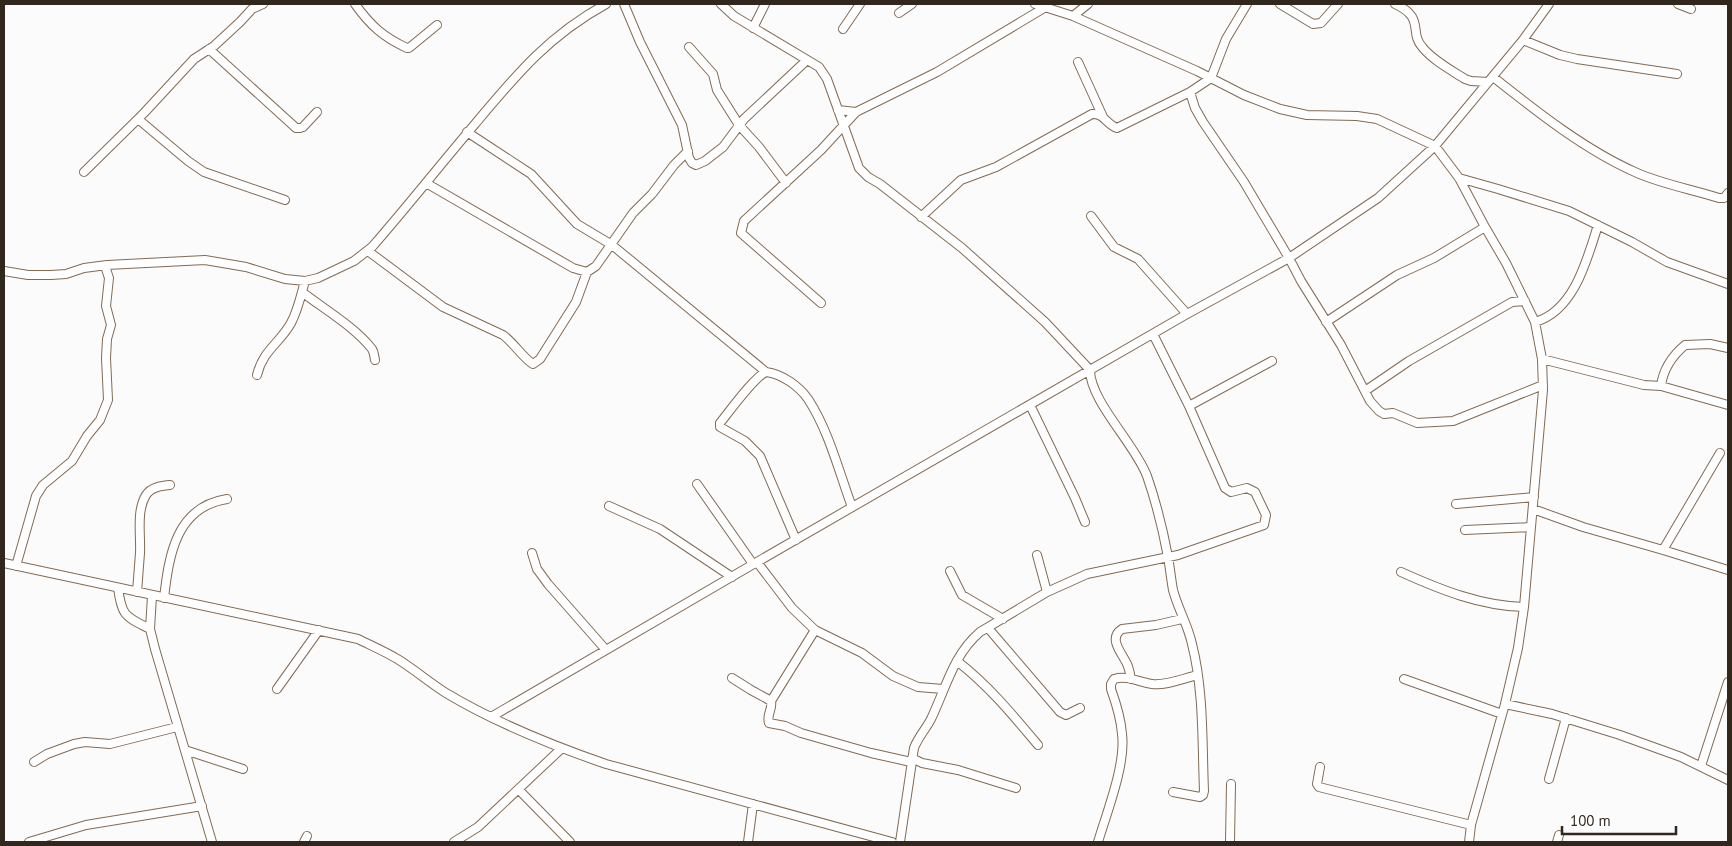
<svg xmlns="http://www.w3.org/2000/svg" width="1732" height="846" viewBox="0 0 1732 846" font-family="'PT Sans',sans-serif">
	<rect width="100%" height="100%" fill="#fbfbfb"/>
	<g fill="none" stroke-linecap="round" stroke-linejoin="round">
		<defs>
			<path id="minor" d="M355,4C370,25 383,37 407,48H409L437,25
				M624,4L640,42L682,125L689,158L692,163L696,165L705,161L723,147L744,119L807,60
				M721,4L734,16L819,67L827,79L859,168L868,177L880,184L962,248L1045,322L1090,370C1090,401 1135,444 1147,476C1156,502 1163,530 1168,557C1170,568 1171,579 1173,590C1178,609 1188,625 1192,644C1204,691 1202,743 1204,791L1203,795L1200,797L1173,792
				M1035,4L1073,16L1197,71L1244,95L1280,109L1307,115L1357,116L1377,119L1435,146L1459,178L1485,227L1506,263L1535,322L1542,359L1543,390L1524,607L1518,648L1505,704L1471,825L1469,842
				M1247,4L1226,39L1211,78L1190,92L1195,108L1203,122L1244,182L1289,258L1301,281L1341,345L1370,401L1379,411L1384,414L1393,413L1417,423L1453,421L1543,385
				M1280,4L1313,24L1321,23L1338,4
				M1395,4C1426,18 1408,32 1423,48C1434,61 1451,70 1465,79L1471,81L1488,82
				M1678,4L1691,9
				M899,13L912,4
				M1073,16L1088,4
				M753,28L765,4
				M843,29L860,4
				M1523,40L1560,55L1577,59L1677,74
				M689,47L713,74L717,90L739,125L759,147L786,183
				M209,49L296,128H300L303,127L317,112
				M1078,62L1103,117
				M1493,77C1536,111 1585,150 1635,172C1661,184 1691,189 1719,198H1724L1728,193
				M838,110L856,112
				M138,119L188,161L204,172L285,200
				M467,132L531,174L577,224L612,245L766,372C782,374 799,386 808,399C829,431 839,472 852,507
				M84,172L144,113L194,59L214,46L240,22L252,9L263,4
				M1459,178L1498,189L1569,211L1632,242L1667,262L1728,284
				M426,183L573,268L587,272L596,266L633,213L652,194L674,165L688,151
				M1091,216L1114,247L1138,259L1187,314
				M921,217L961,180L996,167L1092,114C1104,113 1107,125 1117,128L1190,92
				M368,251L443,307L503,335C514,343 523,358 533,364L540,359L576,302L587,272
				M4,271L28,275H51L66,274L84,268L107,265L205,260L246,267L285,279L305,281L318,278L354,261L372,247C407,207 440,165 475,124C517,74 548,36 606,4
				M302,292C324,309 355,327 372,349C374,352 374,355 375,360
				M821,303L741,233L744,221L821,150L856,112L937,72L1044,8
				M1326,322L1397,275L1434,258L1485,227
				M1535,322C1574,311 1587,260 1598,225
				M1542,359L1644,385L1661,386L1728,405
				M766,372C755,376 729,412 720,423V427L745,441L760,456L796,540
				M257,375C263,350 280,343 291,323C298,310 301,295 305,281
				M1661,386C1663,370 1672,356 1685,345L1710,344L1728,348
				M1365,391L1409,361L1512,302L1525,301
				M1030,405L1075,498L1085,522
				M1189,406L1272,361
				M697,484L753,564
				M1456,504L1534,497
				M609,506L660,529L732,577
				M1533,509L1583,527L1663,550L1728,570
				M1465,530L1531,527
				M1663,550L1720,453
				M532,553L537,569L548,584L606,650
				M1037,555L1047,592
				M757,562L792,608L815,630L862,653L893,676L918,687L943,689
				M4,563L358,639C372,646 386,652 399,660C415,670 430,683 446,693C496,723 551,745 606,764L892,842
				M16,566L36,496L43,485L72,461L87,436L100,420L108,400L106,358L107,339L111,325L106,306L109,278L105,266
				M950,571L962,595L1003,619
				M1401,572C1441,590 1481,606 1524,607
				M118,588C122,617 125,616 150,629
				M137,592C138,579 139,566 140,553C141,536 136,511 146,495C151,487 161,486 170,485
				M152,596L150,629L155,649L212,842
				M164,598C169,555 176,507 227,499
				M988,628L1060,712L1066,715L1080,708
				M815,630L771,701C773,709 766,715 769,723L785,726L801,733L871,753L911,762
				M957,661C989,686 1012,714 1038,745
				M732,678L751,690L771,701
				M1131,679C1130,673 1129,667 1126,662C1121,652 1108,638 1122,629L1156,625L1182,619
				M1404,679L1502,714
				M277,689L319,630
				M1505,704L1552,714L1620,735L1681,757L1728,780
				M491,717L757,562L1187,314L1289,258L1378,198L1435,146L1523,40L1549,4
				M185,750L243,769
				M912,758L922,763L958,770L1016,788
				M34,762L47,754L74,744L85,742L110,744L177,727
				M1701,766L1728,682
				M1320,767L1317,784L1319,787L1471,825
				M1549,779L1566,718
				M519,790L570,842
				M29,842L86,825L202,806
				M304,842L307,836
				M454,842L478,827L562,748
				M748,842L753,804
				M900,842L914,748C918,737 926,729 931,719C946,688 953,655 980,632L1047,592L1087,574L1178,555L1264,525L1266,515L1255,492L1247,488L1231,492L1225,488L1189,406L1153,334
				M1098,842C1107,812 1126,764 1122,734C1121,719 1116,703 1111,689V684L1114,679C1127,675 1139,682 1152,684C1166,686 1184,678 1198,675
				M1230,842L1231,784
				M1557,842L1559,835"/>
		</defs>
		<!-- minor casing -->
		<use href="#minor" stroke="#826b54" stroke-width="10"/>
		<!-- minor -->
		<use href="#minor" stroke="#fff" stroke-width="8"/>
	</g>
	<!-- border -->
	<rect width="1732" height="846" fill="none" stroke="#31271d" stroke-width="10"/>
	<!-- scale -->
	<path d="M1562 826v8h114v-8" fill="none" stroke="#31271d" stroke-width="2.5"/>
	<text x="1570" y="826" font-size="15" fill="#31271d" stroke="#ffffff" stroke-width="4" paint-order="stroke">100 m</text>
</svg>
